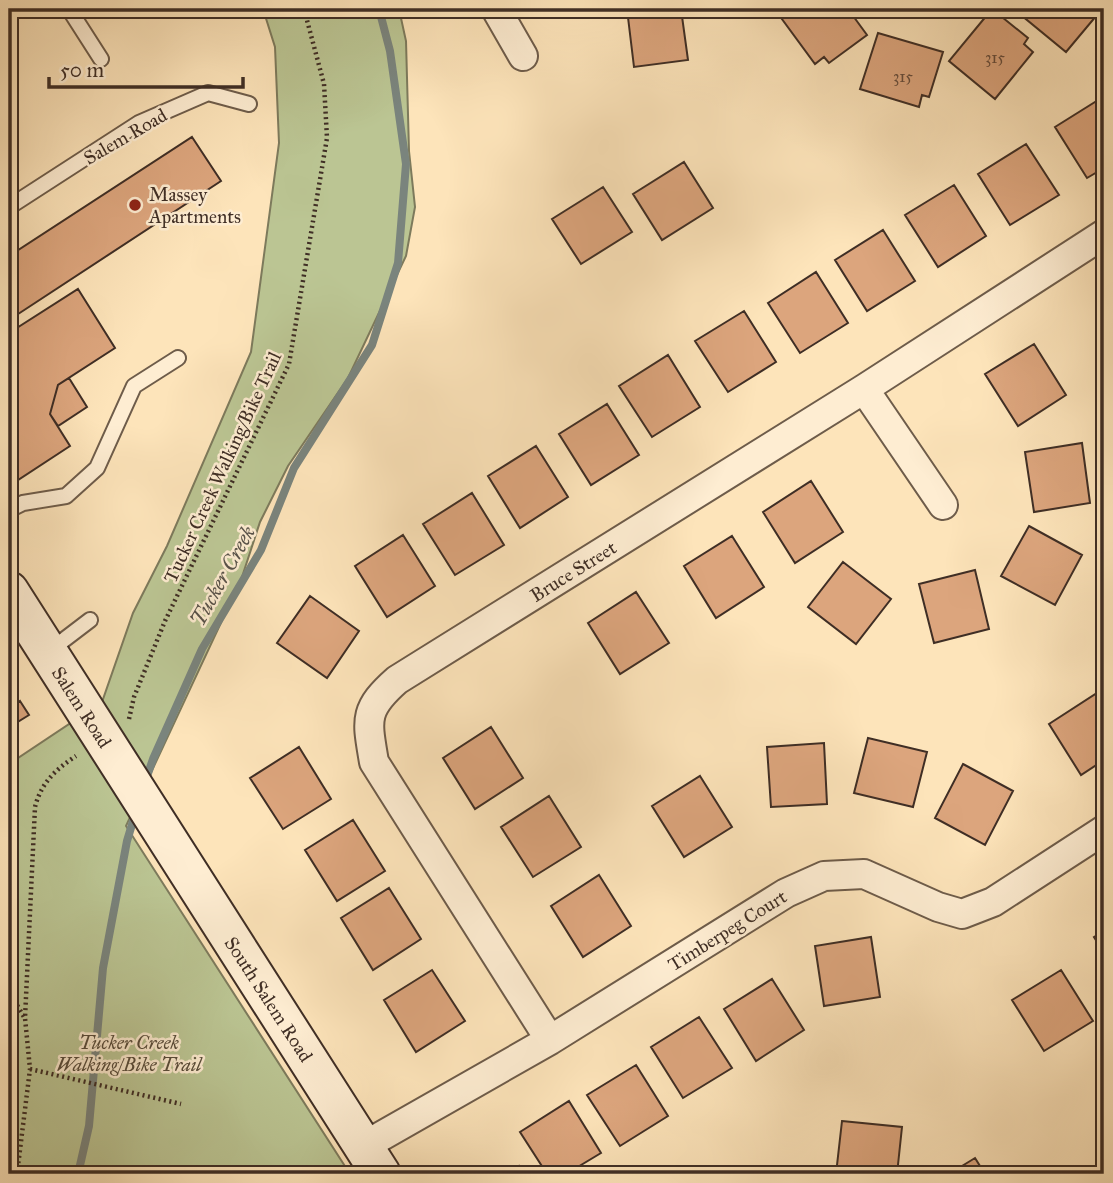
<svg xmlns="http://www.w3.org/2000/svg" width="1113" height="1183" viewBox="0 0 1113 1183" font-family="'IM FELL Great Primer',serif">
	<rect width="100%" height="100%" fill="#fde4ba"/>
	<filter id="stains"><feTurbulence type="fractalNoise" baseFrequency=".00286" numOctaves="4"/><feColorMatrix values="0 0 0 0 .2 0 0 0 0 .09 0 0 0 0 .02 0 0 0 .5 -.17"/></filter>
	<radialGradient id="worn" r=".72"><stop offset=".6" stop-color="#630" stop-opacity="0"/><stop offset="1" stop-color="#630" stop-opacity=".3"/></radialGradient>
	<!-- green -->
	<path fill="#bbc593" stroke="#7d7a5c" stroke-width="2" d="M263,9H399L406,41L409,151L415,207L406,256L348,378L288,466L260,522L241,580L126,826L350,1174H9V764L102,702L133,613L167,546L251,352L279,143L275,47Z"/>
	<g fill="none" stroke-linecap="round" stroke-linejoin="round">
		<!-- stream -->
		<path stroke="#7a847d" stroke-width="8" d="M145,782L153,759L202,649L261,550L294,468L372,345L398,263L406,164L390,51L379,9
			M78,1174L89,1126L103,968L127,841L136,811"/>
	</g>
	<!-- building -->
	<path fill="#dca57d" stroke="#3f2e25" stroke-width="2" d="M627,9H681L688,60L634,67Z
		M788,9H848L867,35L829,63L824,57L815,64L779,15Z
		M992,9L1028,38L1024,44L1033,52L995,99L949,61Z
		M1026,9H1102L1066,52L1021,15Z
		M878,33L943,52L929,97L922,95L919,107L860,89Z
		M1103,97L1104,168L1087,178L1055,127Z
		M192,137L221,181L9,320V256Z
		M1026,144L1059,195L1010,225L978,174Z
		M684,162L713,208L662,240L633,194Z
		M954,185L986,236L938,267L905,215Z
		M603,187L632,232L581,264L552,219Z
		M883,230L915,281L867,311L835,260Z
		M816,272L848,323L800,353L768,303Z
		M78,289L115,348L58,385L50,414L70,446L18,480L9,465V333Z
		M744,311L776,362L728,392L695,341Z
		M1034,344L1066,395L1018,426L985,374Z
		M668,355L700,407L652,437L619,386Z
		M69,378L87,407L58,426L50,414L58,385Z
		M607,404L639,455L591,485L559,434Z
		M1082,443L1090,503L1034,512L1025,452Z
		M536,446L568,497L520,528L488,476Z
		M811,481L843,532L795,563L763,512Z
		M472,493L504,545L455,575L423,524Z
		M1029,526L1082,555L1055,605L1001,576Z
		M403,535L435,586L387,617L355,566Z
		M732,536L764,587L716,618L684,566Z
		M843,562L891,599L856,644L808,607Z
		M975,570L989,629L934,643L919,584Z
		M636,592L669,643L620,674L588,623Z
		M310,596L359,631L327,678L277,643Z
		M1097,693L1104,705V760L1081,775L1049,724Z
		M20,701L29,715L11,726L9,722V708Z
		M491,727L523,778L475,809L443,758Z
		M868,738L927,752L913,807L854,793Z
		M824,743L827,804L771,807L767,747Z
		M299,747L331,799L283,829L250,778Z
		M963,764L1013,791L985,845L935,818Z
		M700,776L732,827L684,857L652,806Z
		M549,796L581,847L533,877L501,827Z
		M353,820L385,871L337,901L305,850Z
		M599,875L631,926L583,957L551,906Z
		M389,888L421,939L373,970L341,918Z
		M1104,931V953L1094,937Z
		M871,937L880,997L824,1006L815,946Z
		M432,970L465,1021L416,1052L384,1000Z
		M1061,970L1093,1021L1044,1051L1012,1000Z
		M772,979L804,1030L756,1061L724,1009Z
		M699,1017L732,1068L683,1098L651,1047Z
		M636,1065L668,1116L620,1146L587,1095Z
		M569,1101L601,1153L566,1174H547L520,1132Z
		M842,1121L902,1127L897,1174H836Z
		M975,1158L985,1174H949Z
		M519,1166L524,1174H507Z"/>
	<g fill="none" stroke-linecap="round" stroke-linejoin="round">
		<defs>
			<path id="service" d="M69,9L101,59
				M9,207L139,123L208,93L249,104
				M9,510L23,503L66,496L97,468L134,386L178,358
				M48,652L90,620"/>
			<path id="minor" d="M496,9L523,56
				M864,389L943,505
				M550,1040L374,762C367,720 363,710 397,680L864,389L1104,234
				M364,1146L550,1040L786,893L824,876L864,874L938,907L962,914L993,902L1104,830"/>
			<path id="secondary" d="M9,591L381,1174"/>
		</defs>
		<!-- service casing -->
		<use href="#service" stroke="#6e5c4a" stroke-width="18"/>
		<!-- minor casing -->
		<use href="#minor" stroke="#6e5c4a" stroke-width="32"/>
		<!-- secondary casing -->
		<use href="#secondary" stroke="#3f2e25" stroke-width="42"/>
		<!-- path -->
		<path stroke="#3f2e25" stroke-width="4.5" stroke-dasharray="2 3.5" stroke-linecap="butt" d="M129,719L134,697L165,621L289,364L327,138L324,84L304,9
			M9,991L24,1017
			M30,1069L181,1104
			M17,1174L30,1069L25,1018L35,807C41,783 56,769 76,756"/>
		<!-- service -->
		<use href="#service" stroke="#feedd2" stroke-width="14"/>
		<!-- minor -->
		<use href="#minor" stroke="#feedd2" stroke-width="28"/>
		<!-- secondary -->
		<use href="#secondary" stroke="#feedd2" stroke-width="38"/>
	</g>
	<!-- markers -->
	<circle fill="#8f2418" stroke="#feedd2" stroke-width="2.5" cx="135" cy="205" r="7"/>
	<g text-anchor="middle" stroke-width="5" stroke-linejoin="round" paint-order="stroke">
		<!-- number labels -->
		<g font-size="16" fill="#664c3b">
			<text x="995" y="63">315</text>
			<text x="903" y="82">315</text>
		</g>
		<!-- street labels -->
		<g font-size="19" fill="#3f2e25" stroke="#feedd2">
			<text transform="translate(125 136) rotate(-30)" y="7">Salem Road</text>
			<text transform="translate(222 467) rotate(-65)" y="7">Tucker Creek Walking/Bike Trail</text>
			<text transform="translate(573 571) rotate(-32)" y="7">Bruce Street</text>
			<text transform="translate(82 707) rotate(57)" y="7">Salem Road</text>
			<text transform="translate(727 930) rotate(-32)" y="7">Timberpeg Court</text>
			<text transform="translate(269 999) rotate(57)" y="7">South Salem Road</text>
		</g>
		<!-- poi labels -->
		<g font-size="19" fill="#3f2e25" stroke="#feedd2" text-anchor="start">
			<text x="149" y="201">Massey<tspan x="149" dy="22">Apartments</tspan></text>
		</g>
		<!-- park labels -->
		<g font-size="19" font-style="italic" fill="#584c3b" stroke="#feedd2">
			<text x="129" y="1049">Tucker Creek<tspan x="129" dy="22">Walking/Bike Trail</tspan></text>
		</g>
		<!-- water labels -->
		<g font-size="21" font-style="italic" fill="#58524a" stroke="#feedd2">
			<text transform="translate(223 576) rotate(-61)" y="7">Tucker Creek</text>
		</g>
	</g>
	<!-- margin -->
	<rect width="1113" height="1183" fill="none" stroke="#fde4ba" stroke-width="35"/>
	<rect x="10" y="10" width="1092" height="1162" fill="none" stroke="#3f2e25" stroke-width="3.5"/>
	<rect x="18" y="18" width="1078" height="1148" fill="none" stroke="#3f2e25" stroke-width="2"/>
	<!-- scale -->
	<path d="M49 77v10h194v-10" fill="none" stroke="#3f2e25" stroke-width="3.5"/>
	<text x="60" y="77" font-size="21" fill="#3f2e25" stroke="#feedd2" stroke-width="5" paint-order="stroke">50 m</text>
	<rect width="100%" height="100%" filter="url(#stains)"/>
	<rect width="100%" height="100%" fill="url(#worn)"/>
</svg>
